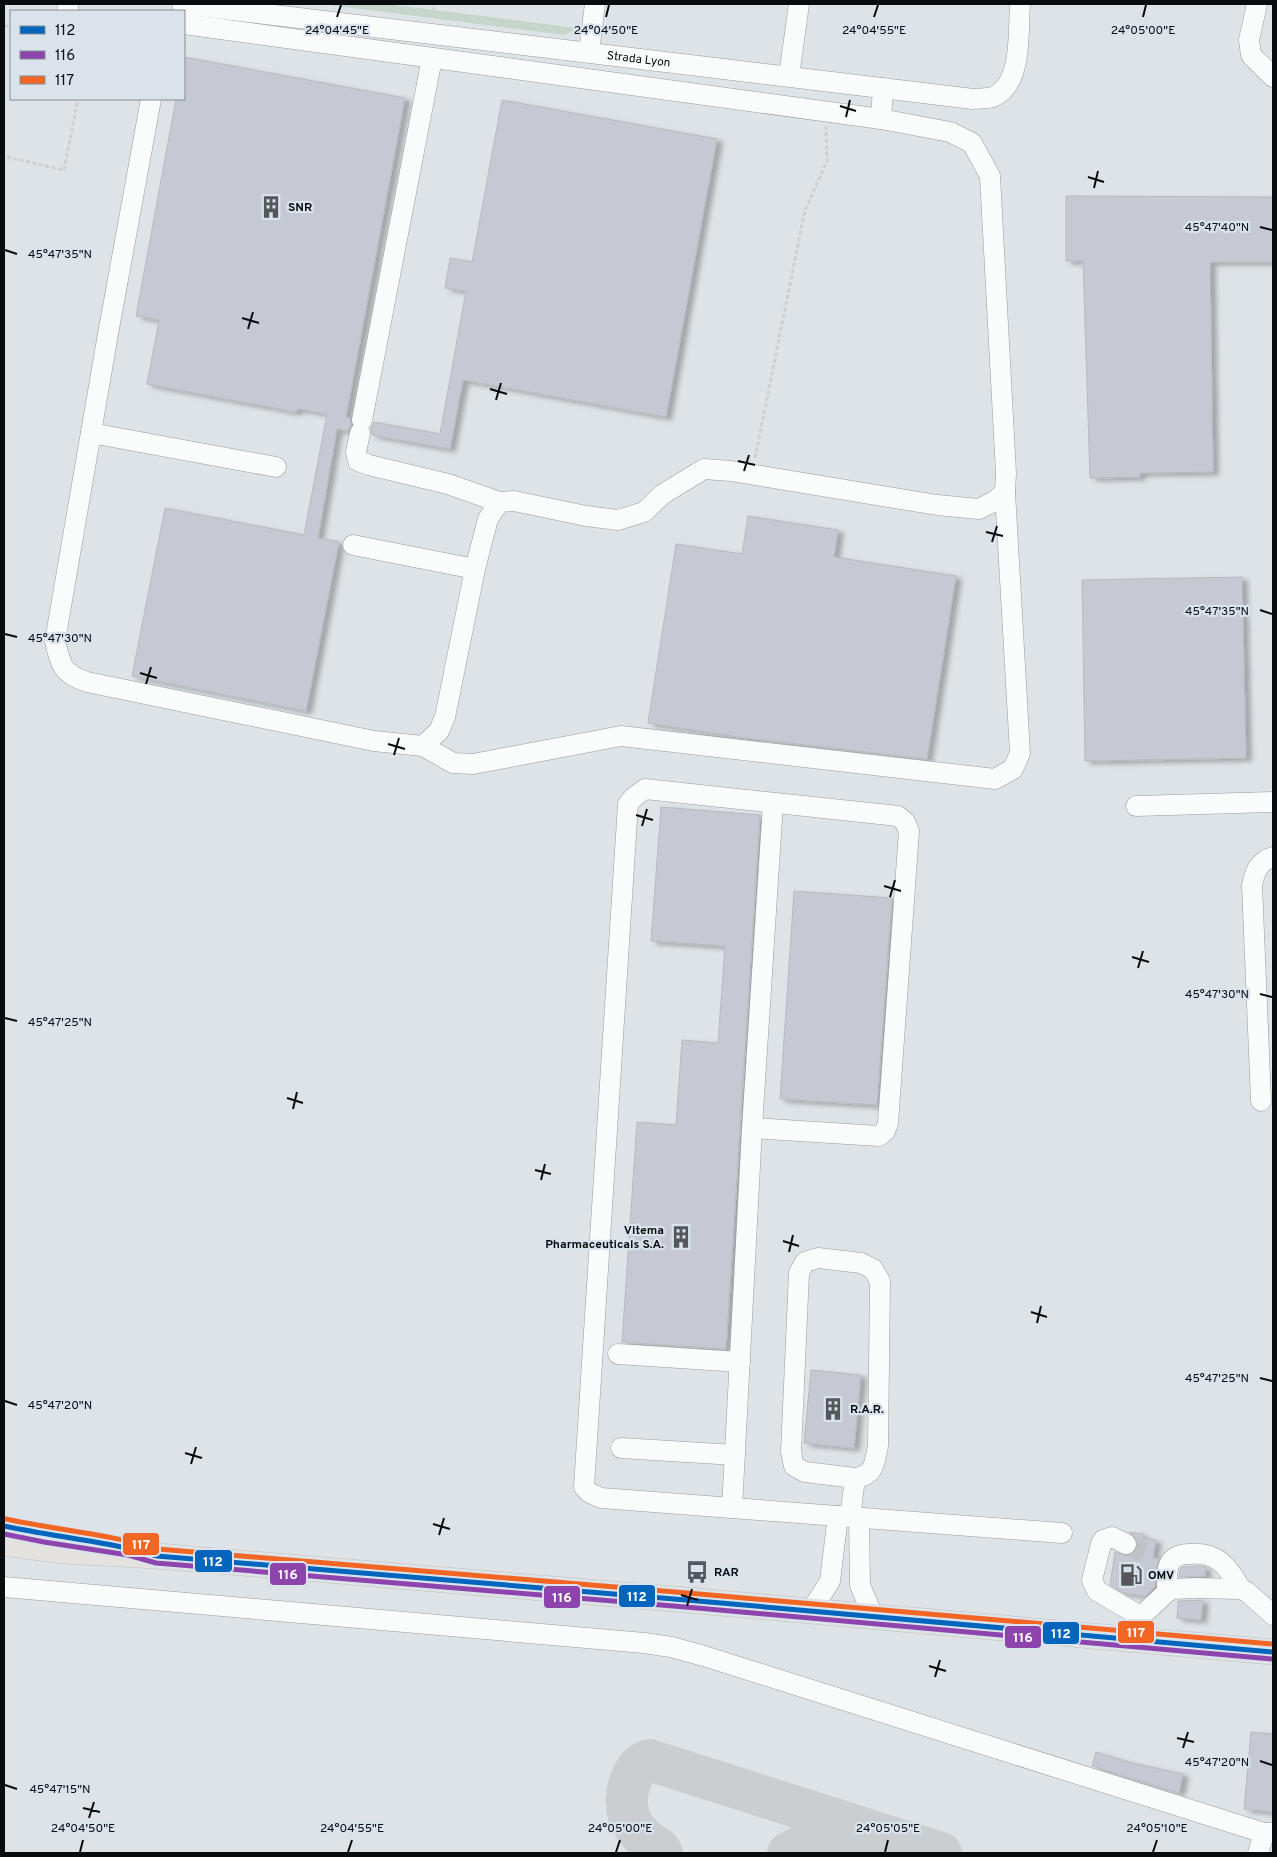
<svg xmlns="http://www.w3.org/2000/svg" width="1277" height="1857" viewBox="0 0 1277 1857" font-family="Overpass,sans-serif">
	<defs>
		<filter id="shadow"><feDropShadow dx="5.5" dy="3" stdDeviation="2.5" flood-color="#0004"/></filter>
	</defs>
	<rect width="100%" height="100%" fill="#dee3e7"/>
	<!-- green -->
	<path fill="#c6d5ca" d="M321,4H386L577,28L565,35Z"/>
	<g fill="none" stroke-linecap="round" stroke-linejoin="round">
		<!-- taxiway -->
		<path stroke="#caced0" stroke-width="42" d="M662,1853C660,1847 653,1846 648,1841C629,1827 622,1805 630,1783C633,1772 638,1764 649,1760L941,1853
			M788,1853C815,1838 833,1835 863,1832"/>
	</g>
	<!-- building -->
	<path fill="#c6c9d3" stroke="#b8babd" filter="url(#shadow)" d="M184,57L405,98L346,417L350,418L351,425L348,431L337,429L318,538L339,542L306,711L132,676L165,508L304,535L327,414L299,409L295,412L147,384L159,320L136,316L176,99H184Z
		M502,100L717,139L666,417L463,380L450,449L372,435L371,428L374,422L440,434L466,291L445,288L450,258L472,262Z
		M1066,196L1273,197V262H1210L1213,472L1140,473V477L1090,478L1083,261H1066Z
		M748,516L838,530L834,557L956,576L927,759L738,737L648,723L676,544L742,554Z
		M1242,577L1246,758L1085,761L1082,580Z
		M661,807L760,815L726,1349L622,1342L637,1122L676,1125L682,1040L718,1043L725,946L651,941Z
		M794,891L892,898L877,1105L780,1099Z
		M811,1370L861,1375L854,1448L804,1443Z
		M1129,1532L1143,1534L1142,1538L1156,1540L1153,1558L1159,1559L1156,1570L1155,1587L1146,1596L1124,1593L1110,1585L1115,1552L1127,1556L1133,1554L1137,1549L1138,1544L1136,1538Z
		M1198,1566L1206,1567L1205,1576L1179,1577L1180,1570L1182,1567Z
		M1203,1600L1201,1620L1177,1618L1178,1601Z
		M1251,1732L1273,1734V1812L1244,1809Z
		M1096,1752L1128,1762L1183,1774L1179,1793L1092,1766Z"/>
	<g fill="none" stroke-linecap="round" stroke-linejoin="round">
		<!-- minor-tunnel -->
		<path stroke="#bec3c7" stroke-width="20" stroke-dasharray="20 10" stroke-linecap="butt" d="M1126,1544L1153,1557"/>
		<defs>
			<g id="minor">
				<path d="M68,4L67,11H69"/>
				<path id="s1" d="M182,4L973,99C979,98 987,99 993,97C1023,85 1018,30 1020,4"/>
				<path d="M1257,4L1249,40L1251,55L1273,77"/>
				<path d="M184,24L881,119"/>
				<path d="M589,52L595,4"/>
				<path d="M789,76L799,4"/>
				<path d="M151,99L108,334L55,641C61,665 62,674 87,682L374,741L423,746L439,731L445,717L475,569L488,519L499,502L514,501L586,516L618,520L644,512L663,494L704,469L731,471L937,505L979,509L995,501L1005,492L1006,473L990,176L972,143L950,132L881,119L883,88"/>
				<path d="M362,420L432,58"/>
				<path d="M91,433L276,467"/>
				<path d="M360,433L356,452L358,461L369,465L448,484L499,502"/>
				<path d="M353,545L475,569"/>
				<path d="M423,746L453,763L473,764L621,736L995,779L1013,769L1020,753L1005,492"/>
				<path d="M1136,806L1273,802"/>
				<path d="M1261,1101L1252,885C1255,871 1259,861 1273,857"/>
				<path d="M752,1128L879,1136L885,1131L888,1123L909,831L905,822L898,816L645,789L634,797L628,804L584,1487L590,1493L601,1498L1062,1533"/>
				<path d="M818,1258L861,1263L873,1269L880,1281L878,1446C874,1464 875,1475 855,1478L805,1472L794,1466L791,1452L799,1273L805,1262Z"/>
				<path d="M618,1354L740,1362"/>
				<path d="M621,1448L735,1455"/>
				<path d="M732,1508L752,1128L773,803"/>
				<path d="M850,1517L855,1478"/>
				<path d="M859,1517L860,1585L873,1616"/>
				<path d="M1126,1544L1112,1537L1103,1540L1101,1544L1092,1580L1097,1591L1140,1616"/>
				<path d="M4,1587L644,1643L671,1647L704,1656L1264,1833"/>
				<path d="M1167,1592C1167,1584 1166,1572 1169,1565C1172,1557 1181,1554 1188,1554C1219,1552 1226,1565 1241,1589"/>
				<path d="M811,1611L830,1581L838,1516"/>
				<path d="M1117,1639L1167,1592L1173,1589L1195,1588L1241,1589L1247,1592L1273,1615"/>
				<path d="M1258,1853L1264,1833H1273"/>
			</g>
			<path id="major" d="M4,1543L63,1551L157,1556L698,1601L1273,1652"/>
		</defs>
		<!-- minor casing -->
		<use href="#minor" stroke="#989b9e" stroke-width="21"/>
		<!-- major casing -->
		<use href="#major" stroke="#bdbfc2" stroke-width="26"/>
		<!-- path -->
		<path stroke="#cecfd0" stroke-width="3" stroke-dasharray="4 2.5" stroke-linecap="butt" d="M432,18L434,4
			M4,26L11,27
			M7,157L64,170L78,99
			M755,458L805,210L827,161L826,127"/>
		<!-- minor -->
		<use href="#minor" stroke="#fafbfb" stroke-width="20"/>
		<!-- major -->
		<use href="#major" stroke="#e4e2de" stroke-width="25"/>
		<defs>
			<path id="bus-1" d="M4,1526C55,1537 107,1541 157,1556L698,1601L1273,1652"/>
			<path id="bus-2" d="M4,1534L44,1542L128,1555L156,1563L697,1608L1272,1659"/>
			<path id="bus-3" d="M6,1519C56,1530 109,1534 158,1549L699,1594L1273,1644"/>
		</defs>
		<!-- bus-1 casing -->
		<use href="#bus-1" stroke="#dae3eb" stroke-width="9"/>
		<!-- bus-2 casing -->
		<use href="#bus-2" stroke="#dae3eb" stroke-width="9"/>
		<!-- bus-3 casing -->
		<use href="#bus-3" stroke="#dae3eb" stroke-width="9"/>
		<!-- bus-1 -->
		<use href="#bus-1" stroke="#0065bd" stroke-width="5"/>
		<!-- bus-2 -->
		<use href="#bus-2" stroke="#8e44ad" stroke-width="5"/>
		<!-- bus-3 -->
		<use href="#bus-3" stroke="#f26522" stroke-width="5"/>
	</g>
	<!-- ticks -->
	<path fill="none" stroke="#090c0f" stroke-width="2" d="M337,17L341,5M606,17L609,5M874,17L878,5M1143,17L1146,5M840,106L856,111M846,117L850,100M1088,177L1104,182M1094,188L1098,171M1260,227L1272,230M5,250L17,254M242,318L259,323M248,329L253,312M490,389L507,394M496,400L501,383M738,461L755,465M744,471L749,455M986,532L1003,536M992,542L997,526M1260,610L1272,614M5,634L17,637M140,673L157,678M146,684L151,667M388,744L405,749M394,755L399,738M636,815L653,820M642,826L647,809M884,886L901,891M890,897L895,880M1132,957L1149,962M1138,968L1143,951M1260,994L1272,997M5,1018L17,1021M287,1098L303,1103M293,1109L297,1092M535,1170L551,1174M541,1180L545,1164M783,1241L799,1246M789,1252L793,1235M1031,1312L1047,1317M1037,1323L1041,1306M1260,1378L1272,1381M5,1401L17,1405M185,1453L202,1458M191,1464L196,1447M433,1524L450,1529M439,1535L444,1518M681,1595L698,1600M687,1606L692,1589M929,1666L946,1671M935,1677L940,1660M1177,1738L1194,1742M1183,1748L1188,1732M1260,1761L1272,1765M5,1785L17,1789M83,1808L100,1812M89,1818L94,1802M80,1852L83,1840M348,1852L352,1840M616,1852L620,1840M885,1852L888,1840M1153,1852L1157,1840"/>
	<!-- icons -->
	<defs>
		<symbol id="building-bare" viewBox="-9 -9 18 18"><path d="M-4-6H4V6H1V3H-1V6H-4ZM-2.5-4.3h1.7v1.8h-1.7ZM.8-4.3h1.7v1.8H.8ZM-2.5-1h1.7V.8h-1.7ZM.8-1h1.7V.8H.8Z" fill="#54575b" stroke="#dae3eb" stroke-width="2.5" paint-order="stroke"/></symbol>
		<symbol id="bus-bare" viewBox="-9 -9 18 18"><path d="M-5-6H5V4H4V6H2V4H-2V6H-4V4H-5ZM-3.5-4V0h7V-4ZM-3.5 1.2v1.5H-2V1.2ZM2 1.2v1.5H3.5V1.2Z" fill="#54575b" stroke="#dae3eb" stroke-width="2.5" paint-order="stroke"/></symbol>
		<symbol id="fuel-bare" viewBox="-9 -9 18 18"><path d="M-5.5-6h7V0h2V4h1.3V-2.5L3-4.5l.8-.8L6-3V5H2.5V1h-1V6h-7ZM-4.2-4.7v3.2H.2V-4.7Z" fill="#54575b" stroke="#dae3eb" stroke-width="2.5" paint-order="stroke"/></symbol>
	</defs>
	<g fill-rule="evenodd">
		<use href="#building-bare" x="255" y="191" width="32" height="32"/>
		<use href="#building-bare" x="665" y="1221" width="32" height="32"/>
		<use href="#building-bare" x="817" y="1393" width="32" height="32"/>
		<use href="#bus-bare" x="681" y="1556" width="32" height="32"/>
		<use href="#fuel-bare" x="1115" y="1559" width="32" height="32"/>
	</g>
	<g text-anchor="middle" stroke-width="4.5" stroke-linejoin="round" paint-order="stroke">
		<!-- street labels -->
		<g font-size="12" fill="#090c0f" stroke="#dae3eb">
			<text dy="4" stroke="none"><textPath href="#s1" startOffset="460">Strada Lyon</textPath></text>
		</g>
		<!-- poi labels -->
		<g font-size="12" font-weight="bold" fill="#090c0f" stroke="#dae3eb" text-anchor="start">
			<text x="288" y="211">SNR</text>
			<text x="664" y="1234" text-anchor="end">Vitema<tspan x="664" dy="14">Pharmaceuticals S.A.</tspan></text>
			<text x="850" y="1413">R.A.R.</text>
			<text x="714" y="1576">RAR</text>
			<text x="1148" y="1579">OMV</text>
		</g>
	</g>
	<g font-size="12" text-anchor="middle" fill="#090c0f" stroke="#dae3eb" stroke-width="4.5" stroke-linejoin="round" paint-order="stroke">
		<text x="337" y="34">24°04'45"E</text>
		<text x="606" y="34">24°04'50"E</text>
		<text x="874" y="34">24°04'55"E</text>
		<text x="1143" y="34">24°05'00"E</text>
		<text x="1217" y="231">45°47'40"N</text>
		<text x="60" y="258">45°47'35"N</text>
		<text x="1217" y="615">45°47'35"N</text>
		<text x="60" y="642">45°47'30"N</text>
		<text x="1217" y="998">45°47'30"N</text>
		<text x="60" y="1026">45°47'25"N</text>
		<text x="1217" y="1382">45°47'25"N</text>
		<text x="60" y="1409">45°47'20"N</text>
		<text x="1217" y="1766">45°47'20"N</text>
		<text x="60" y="1793">45°47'15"N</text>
		<text x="83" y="1832">24°04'50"E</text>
		<text x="352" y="1832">24°04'55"E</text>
		<text x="620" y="1832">24°05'00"E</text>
		<text x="888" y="1832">24°05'05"E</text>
		<text x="1157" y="1832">24°05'10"E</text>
	</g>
	<g stroke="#dae3eb" stroke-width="2">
		<rect x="122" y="1532" width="38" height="24" rx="5" fill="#f26522"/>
		<rect x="194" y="1549" width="39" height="24" rx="5" fill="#0065bd"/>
		<rect x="269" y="1562" width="38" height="24" rx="5" fill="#8e44ad"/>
		<rect x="618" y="1584" width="38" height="24" rx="5" fill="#0065bd"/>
		<rect x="543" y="1585" width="38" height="24" rx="5" fill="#8e44ad"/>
		<rect x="1117" y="1620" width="38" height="24" rx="5" fill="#f26522"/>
		<rect x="1042" y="1621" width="38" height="24" rx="5" fill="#0065bd"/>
		<rect x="1004" y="1625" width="38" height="24" rx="5" fill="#8e44ad"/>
	</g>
	<g font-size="14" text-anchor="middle" font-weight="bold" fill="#fff">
		<text x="141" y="1549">117</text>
		<text x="213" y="1566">112</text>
		<text x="288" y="1579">116</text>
		<text x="637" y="1601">112</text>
		<text x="562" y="1602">116</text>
		<text x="1136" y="1637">117</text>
		<text x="1061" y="1638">112</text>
		<text x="1023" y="1642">116</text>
	</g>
	<!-- border -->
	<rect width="1277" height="1857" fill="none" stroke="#090c0f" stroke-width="10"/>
	<!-- legend -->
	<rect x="10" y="10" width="175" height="90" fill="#dae3eb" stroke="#868d93"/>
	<rect x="20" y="26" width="25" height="8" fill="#0065bd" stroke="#868d93"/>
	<text x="55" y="35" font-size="15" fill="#090c0f">112</text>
	<rect x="20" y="51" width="25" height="8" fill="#8e44ad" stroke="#868d93"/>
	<text x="55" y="60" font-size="15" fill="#090c0f">116</text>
	<rect x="20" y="76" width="25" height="8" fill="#f26522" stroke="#868d93"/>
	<text x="55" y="85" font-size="15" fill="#090c0f">117</text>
</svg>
